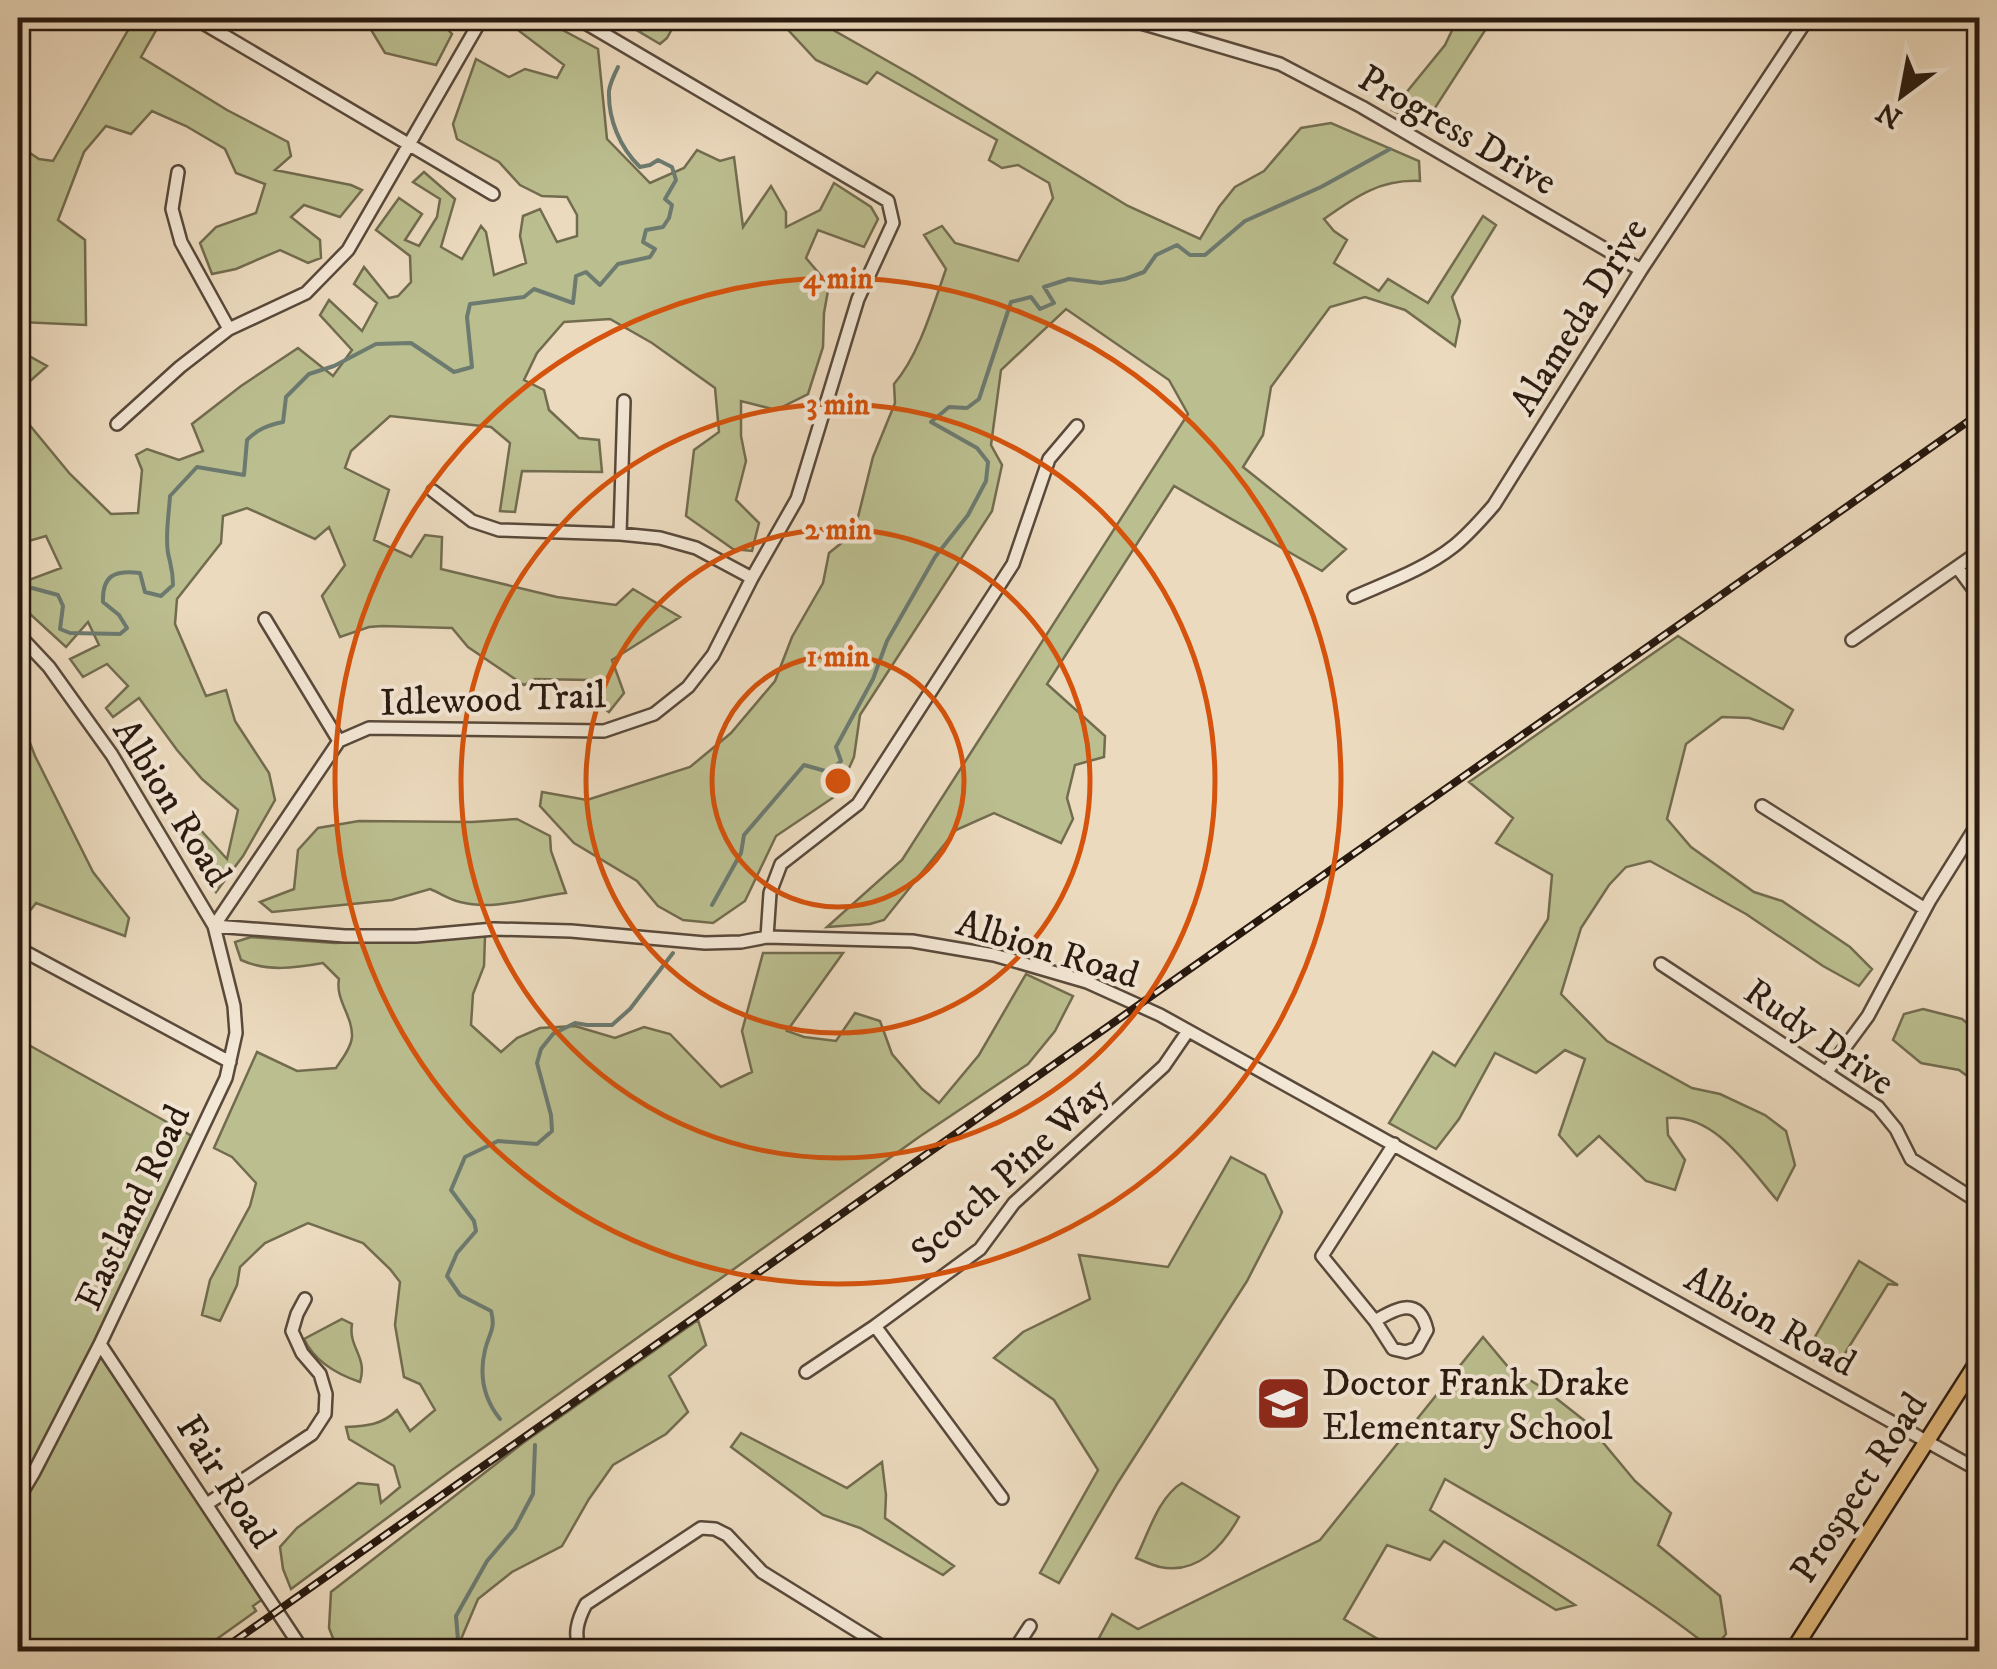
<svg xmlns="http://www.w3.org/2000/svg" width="1997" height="1669" viewBox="0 0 1997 1669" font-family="'IM FELL DW Pica',serif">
	<rect width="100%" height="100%" fill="#ecdabe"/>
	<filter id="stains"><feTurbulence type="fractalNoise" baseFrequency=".002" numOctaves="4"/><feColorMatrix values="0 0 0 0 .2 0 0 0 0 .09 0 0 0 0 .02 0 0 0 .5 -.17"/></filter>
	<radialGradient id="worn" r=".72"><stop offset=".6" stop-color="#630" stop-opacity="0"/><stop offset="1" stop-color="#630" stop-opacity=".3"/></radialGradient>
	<!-- green -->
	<path fill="#bbbe8f" stroke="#726c4f" stroke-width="2.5" d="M135,18H163L141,57L227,110L288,142L291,156L275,170L351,185L362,190L340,217L304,205L291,217L320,240L321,258L308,263L280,250L236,269L212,274L200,243L216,227L256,213L265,184L236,173L225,149L186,126L152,111L131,134L106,126L84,152L58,220L85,240L86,325L20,322L22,352L47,366L29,382L18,409V145L39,159L53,161Z
		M352,18H437L452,34L436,65L385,53L370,28Z
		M502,18H540L598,49L607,139L650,183L684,168L697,150L720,161L734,157L743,227L771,186L786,212V227L820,210L834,183L871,207L878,219L864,247L818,230L806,258L829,285L824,313L823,347L808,394L776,410L741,401V436L746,461L736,500L759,523L752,551L733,549L686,516L694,450L719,432L715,388L652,343L610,319L564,322L537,353L524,380L544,390L549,410L579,438L599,440L602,472L522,471L515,512L500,511L510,443L491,427L390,416L351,451L345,468L389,490L374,540L411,557L425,535L442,537L441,569L557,597L616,605L633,589L680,617L612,660L624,693L609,712L596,703L589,680L535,679L524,685L468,647L452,628L382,626L369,627L340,637L322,596L345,565L329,527L315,539L247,508L223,516L221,543L177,599L175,624L206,696L226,690L235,721L269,773L275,800L243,856L216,892L181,836L197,826L227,859L238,810L202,779L177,750L139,698L113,717L106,708L128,686L107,664L83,677L70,659L99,645L88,622L66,647L18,603V584L61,568L46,536L25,542L18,555V411L70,474L111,514L138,513L142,470L136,455L147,449L179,460L203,451L192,424L241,386L298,348L333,376L352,350L320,315L329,300L362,331L377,303L354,284L364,267L389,298L398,296L411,282L410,256L376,230L399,198L422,214L405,240L419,246L437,217L440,199L413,182L424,172L455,199L441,247L462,259L481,226L486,232L494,275L526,263L520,236L523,216L540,209L557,242L577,236V215L567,197L542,196L520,185L499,162L457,139L453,124L476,59L509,77L525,69L557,78L564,65Z
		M616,18H678L667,38L660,44Z
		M777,18H812L914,76L1128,206L1200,239L1219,207L1235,187L1264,171L1301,128L1331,123L1419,161L1420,181C1380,179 1355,197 1324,219L1334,231L1347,240L1334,263L1379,291L1388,279L1428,303L1483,216L1496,225L1452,297L1460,321L1455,346L1405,310L1365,297L1330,307L1271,387L1263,435L1243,467L1346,549L1322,571L1174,486L1047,684L1105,736L1104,757L1075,765L1067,798L1073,819L1061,843L994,813L956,830L884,920L870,924L827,927L902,860L1188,414L1169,380L1066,309L1001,370L991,445L1002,465L992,511L860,715L854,757L837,795L776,836L745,901L713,923L683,920L658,906L637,881L574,843L540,806L542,792L587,800L690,767L731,733L775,681L792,637L823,583L829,553L854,533L873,457L895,403L894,384C919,355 933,306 946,269L924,235L942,226L955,243L1018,261L1053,198L1049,183L1018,165L1002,168L989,160L997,140L877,72L867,84L816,60Z
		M1458,18H1493L1424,125L1392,110L1445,45Z
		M1678,636L1793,710L1783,729L1749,718L1722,717L1686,744L1667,819L1691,847L1754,892L1782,901L1850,947L1872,969L1859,986L1823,966L1746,914L1650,861L1626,867L1609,885L1581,928L1561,994L1607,1041L1692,1088L1720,1094L1765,1115L1786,1131L1795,1165L1777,1200C1749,1168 1715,1113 1667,1118L1668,1135L1685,1160L1675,1190L1646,1181L1599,1136L1577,1156L1559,1135L1585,1059L1565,1050L1536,1073L1495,1053L1459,1119L1436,1149L1389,1123L1433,1052L1455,1066L1548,919L1552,875L1496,843L1513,818L1469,782Z
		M18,712L35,756L93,872L129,918L125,936L36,903L18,926Z
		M517,819L550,836L551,851L566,893C531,897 495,911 460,902C450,900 440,893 430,889L392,900L272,912L260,902L294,889L298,850L318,828L359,821L472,822Z
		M485,936L484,966L473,994L471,1025L501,1052L517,1038L540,1028L575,1026L615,1038L644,1027L670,1034L721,1087L752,1072L742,1031L763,953H843L787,1031L804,1037L836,1041L855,1013L880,1021L892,1054L922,1089L939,1103L979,1055L1026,974L1073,996L1055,1031L1028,1064L919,1137L452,1470L291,1589L283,1569L280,1547L297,1528L358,1483L378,1485L381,1503L400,1487L394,1466L349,1439L346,1427C367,1426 382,1425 397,1410L410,1431L435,1410L420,1384L404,1377L395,1325L400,1282L390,1269L363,1243L308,1223L265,1243L240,1267L237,1285L220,1321L202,1315L210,1280L250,1206L256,1183L232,1157L214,1148L257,1052L297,1071L336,1068C342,1059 351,1048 352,1037C353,1016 335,1000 339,979L323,963C295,968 267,972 241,960L235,942L251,937L335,943Z
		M1923,1009L1962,1019L1979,1033V1096L1978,1084L1959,1070L1921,1063L1893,1040L1904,1014Z
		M18,1039L199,1140L102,1340L267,1596L253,1606L256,1611L200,1651H18Z
		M1231,1157L1265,1175L1282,1212L1279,1219L1247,1281L1117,1484L1059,1583L1040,1573L1098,1470L1054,1400L994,1358L1023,1332L1090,1299L1079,1255L1168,1267Z
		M1859,1261L1898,1285L1888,1284L1834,1371L1805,1354Z
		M342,1319L352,1324C348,1348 368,1356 360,1382C336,1374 315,1362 304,1339Z
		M698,1320L706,1345L669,1376L688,1412L666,1434L613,1465L589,1499L562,1546L512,1572L478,1599L456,1651H404L401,1645L373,1651H338L329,1628L331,1592L523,1443Z
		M1483,1337L1509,1368L1543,1388L1585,1421L1635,1481L1671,1513L1658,1545L1720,1596L1726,1634L1713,1650C1630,1584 1536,1531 1445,1479L1430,1510L1575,1605L1556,1610L1444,1541L1430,1560L1387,1545L1344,1619L1398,1651H1092L1112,1614L1138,1629L1320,1540Z
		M741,1433L847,1488L882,1462L886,1495L885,1518L954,1566L943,1575L860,1528L823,1515L731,1447Z
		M1182,1483L1239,1517C1223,1546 1197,1575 1160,1567C1152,1565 1144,1561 1136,1558C1148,1534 1159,1496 1182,1483Z"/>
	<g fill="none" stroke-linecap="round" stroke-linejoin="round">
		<!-- stream -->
		<path stroke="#6c7a70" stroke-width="4" d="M640,31L647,18
			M18,592L32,588L58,595L63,606L60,629L70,633L120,634L127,628L119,615L103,602C102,575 115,570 140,573L145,592L161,596L173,585C173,570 171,567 168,553C165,535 169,514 170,496L197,467L244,475L247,440C258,429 268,425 283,422L286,397L309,374L334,366L376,344L411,343L454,372L472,367L467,317L470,304L524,297L534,289L573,303L576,276L586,272L600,285L618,264L650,257L655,249L643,242L646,230L663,227L669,218L672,205L665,199L676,180L672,167L658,160L650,165L640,167C620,148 608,119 609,91C610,83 614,75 618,67
			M712,905L741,853L744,835L804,765L829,772L841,761L836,747L873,679L887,641L935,557L968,515L986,481L988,462L977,448L931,422L949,407L967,408L979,399L1011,302L1031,297L1040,309L1054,303L1044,287L1069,279L1101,283L1125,279L1144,272L1156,255L1177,245L1190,255H1205L1245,221L1321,187L1390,149
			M500,1419C484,1399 479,1375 485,1350C489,1333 496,1329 491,1311L460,1295L447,1276L457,1253L476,1231L474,1221L451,1190L465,1157L498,1141L537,1144L552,1131L551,1115L537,1063L541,1049L553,1034L575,1023L587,1025H612L630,1009L673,953
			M459,1652L456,1616L487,1561L515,1528L533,1494L535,1445"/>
		<defs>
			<path id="minor" d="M1124,18L1280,64L1362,107L1641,270
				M203,23L493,194
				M178,172L172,209L181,242L229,329
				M117,424L180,367L229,329L306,293L348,250L482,18
				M433,491L472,521L499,530L620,534L660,538L696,548L752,578
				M620,534L624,401
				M1957,567L1980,598
				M1354,597C1388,582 1425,569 1454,546C1469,534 1481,520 1494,505L1641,270L1808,18
				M265,619L339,741
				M18,634L49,667L112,755L214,926L234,1006L236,1033L226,1078L100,1344L33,1474L18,1499
				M1852,640L1980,551
				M1762,806L1925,909
				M214,926L345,936H416L494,929L571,931L705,943L741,942L767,937L912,941L994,955L1087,982L1160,1015L1980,1471
				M214,926L339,741L369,728L604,731L654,714L688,687L713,655L752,578L797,499L858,299L893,223L888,201L577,18
				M767,937L770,893L781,864L858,804L1013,564L1049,459L1077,426
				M18,948L230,1062
				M1661,964L1878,1107L1896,1129L1911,1159L1980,1203
				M1826,1073L1868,1016L1930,900L1980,820
				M1375,1321C1396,1308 1419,1296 1427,1330L1417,1348L1406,1352L1393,1349L1375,1321L1322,1256L1394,1144
				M875,1326L1002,1498
				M100,1344L304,1652
				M806,1372L875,1326L980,1249L1014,1203L1164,1066L1188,1031
				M207,1504L312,1434L325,1414L326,1394L320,1374L302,1353L292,1331L297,1314L305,1299
				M582,1652C572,1636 578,1619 586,1604L701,1528L715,1529L727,1535L762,1572L891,1652
				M1013,1652L1030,1626"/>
			<path id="major" d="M1792,1652L1980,1358"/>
		</defs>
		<!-- minor casing -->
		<use href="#minor" stroke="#59493b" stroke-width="16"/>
		<!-- major casing -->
		<use href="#major" stroke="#28190f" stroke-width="19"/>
		<!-- minor -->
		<use href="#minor" stroke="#f3e7d5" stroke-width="11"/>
		<!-- major -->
		<use href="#major" stroke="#e6bd7f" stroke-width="14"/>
		<defs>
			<path id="rail" d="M219,1652L1980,413"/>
		</defs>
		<!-- rail casing -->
		<use href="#rail" stroke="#28190f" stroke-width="8"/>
		<!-- rail -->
		<use href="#rail" stroke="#f3e7d5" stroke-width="4" stroke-dasharray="11" stroke-linecap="butt"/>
	</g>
	<!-- distance rings -->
	<g fill="none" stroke="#d5530c" stroke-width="5">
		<circle cx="838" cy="781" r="126"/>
		<circle cx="838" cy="781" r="252"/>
		<circle cx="838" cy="781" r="377"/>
		<circle cx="838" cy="781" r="503"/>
	</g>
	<!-- icons -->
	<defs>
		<symbol id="school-square" viewBox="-11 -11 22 22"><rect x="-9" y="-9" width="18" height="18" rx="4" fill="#8f2418" stroke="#f3e7d5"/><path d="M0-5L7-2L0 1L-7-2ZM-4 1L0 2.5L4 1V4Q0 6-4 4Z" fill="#fff"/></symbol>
	</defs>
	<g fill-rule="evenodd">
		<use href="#school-square" x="1252" y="1372" width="63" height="63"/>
	</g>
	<g text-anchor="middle" stroke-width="8" stroke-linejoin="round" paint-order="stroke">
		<!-- street labels -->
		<g font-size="38" fill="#28190f" stroke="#f3e7d5">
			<text transform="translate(1458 129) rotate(30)" y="13">Progress Drive</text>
			<text transform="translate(1578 316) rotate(-58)" y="13">Alameda Drive</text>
			<text transform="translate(493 698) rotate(-2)" y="13">Idlewood Trail</text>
			<text transform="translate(173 802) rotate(58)" y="13">Albion Road</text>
			<text transform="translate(1048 948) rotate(17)" y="13">Albion Road</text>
			<text transform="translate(1820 1036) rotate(35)" y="13">Rudy Drive</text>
			<text transform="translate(1009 1170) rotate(-43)" y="13">Scotch Pine Way</text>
			<text transform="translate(132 1207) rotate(-65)" y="13">Eastland Road</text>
			<text transform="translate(1771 1320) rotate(29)" y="13">Albion Road</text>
			<text transform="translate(227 1481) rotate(57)" y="13">Fair Road</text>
			<text transform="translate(1858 1487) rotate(-57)" y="13">Prospect Road</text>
		</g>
		<!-- poi labels -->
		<g font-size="38" fill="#28190f" stroke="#f3e7d5" text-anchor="start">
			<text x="1322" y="1395">Doctor Frank Drake<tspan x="1322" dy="44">Elementary School</tspan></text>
		</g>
	</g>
	<circle cx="838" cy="781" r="15" fill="#d5530c" stroke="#f3e7d5" stroke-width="5"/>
	<g font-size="30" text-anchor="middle" font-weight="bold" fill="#d5530c" stroke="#f3e7d5" stroke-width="8" stroke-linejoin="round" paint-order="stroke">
		<text x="838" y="288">4 min</text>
		<text x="838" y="414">3 min</text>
		<text x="838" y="539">2 min</text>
		<text x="838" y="666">1 min</text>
	</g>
	<!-- margin -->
	<rect width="1997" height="1669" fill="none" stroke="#ecdabe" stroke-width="60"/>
	<rect x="20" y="20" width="1957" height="1629" fill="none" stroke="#28190f" stroke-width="5"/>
	<rect x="30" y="30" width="1937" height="1609" fill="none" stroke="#28190f" stroke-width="2.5"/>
	<!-- north arrow -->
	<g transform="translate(1902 95) rotate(212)" stroke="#f3e7d5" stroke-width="8" paint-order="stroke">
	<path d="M0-8L18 38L0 25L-18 38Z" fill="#28190f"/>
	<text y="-15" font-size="28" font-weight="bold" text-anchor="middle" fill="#28190f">N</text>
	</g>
	<rect width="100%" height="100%" filter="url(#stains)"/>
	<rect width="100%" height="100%" fill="url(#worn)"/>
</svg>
